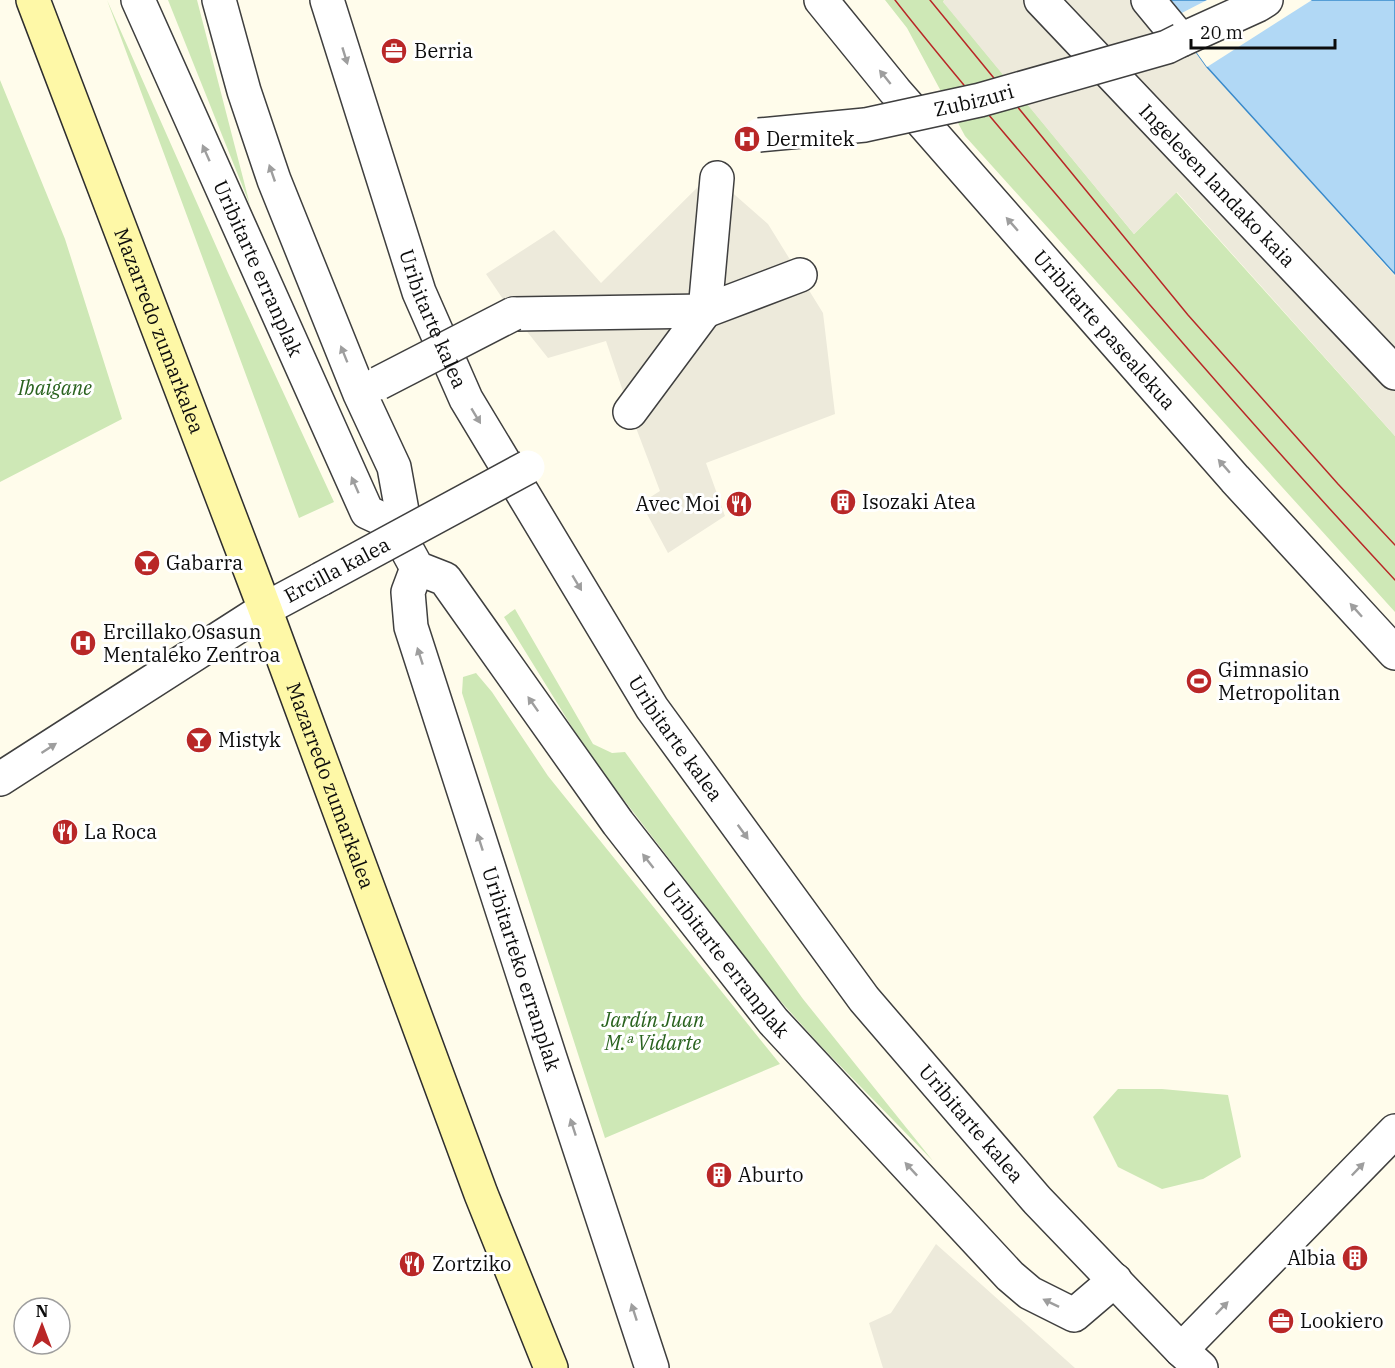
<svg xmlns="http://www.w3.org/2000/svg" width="1395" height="1368" viewBox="0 0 1395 1368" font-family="'IBM Plex Serif',serif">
	<rect width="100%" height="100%" fill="#fffceb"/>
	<!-- green -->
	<path fill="#cee8b6" d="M107,0L228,273L334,502L299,518Z
		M168,0H197L250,205Z
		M885,0H945L943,1L1134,234L1176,192L1395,436V612L965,136L907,28Z
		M0,80L65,239L122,419L0,482Z
		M515,609L593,744L612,753L625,752L803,999L933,1161L819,1044L766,985L588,753L504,617Z
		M476,673L492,692L548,776L780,1064L605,1138L462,693L463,677Z
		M1118,1089H1162L1228,1095L1241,1157L1203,1179L1162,1189L1118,1167L1093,1117Z"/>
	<!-- plaza -->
	<path fill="#edeadb" d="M945,0H1157L1172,18L1207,67L1395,276V436L1177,192L1134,234L943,2Z
		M711,174L768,224L823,313L835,414L706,463L725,516L668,553L641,503L660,491L630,412L606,341L548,358L513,314L486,274L554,230L601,283Z
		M936,1244L1075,1368H883L869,1323L891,1313Z"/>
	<!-- water -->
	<path fill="#b1d8f5" stroke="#398acb" stroke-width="1.5" d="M1157,0H1395V274L1207,67L1172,18Z"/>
	<!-- pier -->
	<path fill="#fffceb" d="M1207,0H1312L1207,67L1172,18Z"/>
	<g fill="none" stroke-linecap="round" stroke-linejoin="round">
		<defs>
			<g id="pedestrian">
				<path id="s1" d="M1041,0L1395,373"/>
				<path d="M1148,0L1181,40L1258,5L1266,0"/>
				<path d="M514,314L705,311L800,275"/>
				<path d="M630,412L705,311L717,178"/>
				<path d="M265,609L321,579"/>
			</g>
			<g id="minor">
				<path id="s2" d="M138,0L367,512L393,524L417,568L445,579L618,823L773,1021L1010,1276L1030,1293L1074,1315L1115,1280"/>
				<path d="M219,0L244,91L274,180L360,394L394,467L402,511L393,524"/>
				<path id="s3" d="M327,0L419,292L466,399L652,708L864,999L1037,1200L1181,1350L1201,1368"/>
				<path id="s4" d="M821,0L895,91L1235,479L1395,653"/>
				<path id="s5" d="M417,568L408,592L411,627L550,1058L652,1368"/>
				<path d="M0,779L265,609"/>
				<path d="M1181,1350L1395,1131"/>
			</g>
			<g id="secondary">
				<path id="s6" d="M33,0L265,609L481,1194L551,1368"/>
			</g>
		</defs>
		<!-- pedestrian casing -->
		<use href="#pedestrian" stroke="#3f3f3f" stroke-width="36"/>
		<!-- minor casing -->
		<use href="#minor" stroke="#3f3f3f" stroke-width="36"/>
		<!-- secondary casing -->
		<use href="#secondary" stroke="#2e2e2e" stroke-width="36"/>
		<!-- pedestrian -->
		<use href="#pedestrian" stroke="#fff" stroke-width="33"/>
		<!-- minor -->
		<use href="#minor" stroke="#fff" stroke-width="33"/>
		<!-- secondary -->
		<use href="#secondary" stroke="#fef8a7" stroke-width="33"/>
		<!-- tram -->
		<path stroke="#b92727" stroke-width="1.5" d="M895,0C948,68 1004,133 1060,199C1169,329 1280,456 1395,580
			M930,0L1188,315L1338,484L1395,545"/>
		<defs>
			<g id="pedestrian-bridge">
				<path id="s7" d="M759,135L865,125L980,100L1167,47L1181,40"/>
				<path d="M379,383L513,314"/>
				<path d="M321,579L528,467"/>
			</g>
		</defs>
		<!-- pedestrian-bridge casing -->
		<use href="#pedestrian-bridge" stroke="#3f3f3f" stroke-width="36" stroke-linecap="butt"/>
		<!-- pedestrian-bridge -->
		<use href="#pedestrian-bridge" stroke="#fff" stroke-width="33"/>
	</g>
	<!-- one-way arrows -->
	<defs><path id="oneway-solid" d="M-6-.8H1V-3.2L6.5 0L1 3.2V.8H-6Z" transform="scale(1.5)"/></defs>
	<g fill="#9e9e9e">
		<use href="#oneway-solid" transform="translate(345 56) rotate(73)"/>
		<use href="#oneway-solid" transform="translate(885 77) rotate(-129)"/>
		<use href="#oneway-solid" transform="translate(206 153) rotate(-114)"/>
		<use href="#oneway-solid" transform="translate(272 173) rotate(-109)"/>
		<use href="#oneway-solid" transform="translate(1012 224) rotate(-131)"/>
		<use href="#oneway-solid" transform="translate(344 354) rotate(-112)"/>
		<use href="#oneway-solid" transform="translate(476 416) rotate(59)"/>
		<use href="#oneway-solid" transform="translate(1224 466) rotate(-131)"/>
		<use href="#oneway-solid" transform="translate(355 485) rotate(-114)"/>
		<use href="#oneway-solid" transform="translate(577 583) rotate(59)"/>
		<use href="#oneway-solid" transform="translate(1356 610) rotate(-132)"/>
		<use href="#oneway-solid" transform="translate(420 656) rotate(-108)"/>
		<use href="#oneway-solid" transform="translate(533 704) rotate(-125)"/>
		<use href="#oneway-solid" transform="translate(49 748) rotate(-33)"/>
		<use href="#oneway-solid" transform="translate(743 832) rotate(54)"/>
		<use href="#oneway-solid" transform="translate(480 842) rotate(-108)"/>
		<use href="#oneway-solid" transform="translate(648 861) rotate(-128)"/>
		<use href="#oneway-solid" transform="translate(573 1127) rotate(-108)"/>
		<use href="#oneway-solid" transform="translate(911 1169) rotate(-133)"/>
		<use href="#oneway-solid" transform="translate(1358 1169) rotate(-46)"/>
		<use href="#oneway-solid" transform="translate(1051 1303) rotate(-154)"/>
		<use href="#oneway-solid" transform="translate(1222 1308) rotate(-46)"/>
		<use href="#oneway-solid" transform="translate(634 1312) rotate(-108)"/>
	</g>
	<!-- icons -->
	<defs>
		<symbol id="office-disc" viewBox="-11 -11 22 22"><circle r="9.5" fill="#b92727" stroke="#fff"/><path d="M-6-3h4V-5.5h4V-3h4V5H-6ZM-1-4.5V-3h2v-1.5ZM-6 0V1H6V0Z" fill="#fff"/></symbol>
		<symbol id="hospital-disc" viewBox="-11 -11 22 22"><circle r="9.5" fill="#b92727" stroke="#fff"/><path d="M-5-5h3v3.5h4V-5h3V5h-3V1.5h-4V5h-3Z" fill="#fff"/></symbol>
		<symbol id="building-disc" viewBox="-11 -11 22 22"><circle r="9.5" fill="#b92727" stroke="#fff"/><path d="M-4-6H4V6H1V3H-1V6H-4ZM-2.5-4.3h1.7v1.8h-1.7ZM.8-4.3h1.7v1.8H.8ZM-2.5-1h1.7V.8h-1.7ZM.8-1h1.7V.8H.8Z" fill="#fff"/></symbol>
		<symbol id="restaurant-disc" viewBox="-11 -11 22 22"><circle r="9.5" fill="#b92727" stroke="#fff"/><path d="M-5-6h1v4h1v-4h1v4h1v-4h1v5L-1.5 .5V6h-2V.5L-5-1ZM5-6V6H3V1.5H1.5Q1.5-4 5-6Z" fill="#fff"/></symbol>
		<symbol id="bar-disc" viewBox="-11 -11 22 22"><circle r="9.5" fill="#b92727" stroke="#fff"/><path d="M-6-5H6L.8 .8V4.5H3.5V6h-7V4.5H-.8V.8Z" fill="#fff"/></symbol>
		<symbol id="stadium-disc" viewBox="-11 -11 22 22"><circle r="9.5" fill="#b92727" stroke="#fff"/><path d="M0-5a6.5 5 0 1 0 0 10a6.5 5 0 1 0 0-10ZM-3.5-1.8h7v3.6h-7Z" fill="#fff"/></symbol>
	</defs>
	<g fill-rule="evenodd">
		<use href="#office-disc" x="379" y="36" width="30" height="30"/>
		<use href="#hospital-disc" x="732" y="124" width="30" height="30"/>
		<use href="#building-disc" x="828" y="487" width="30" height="30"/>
		<use href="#restaurant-disc" x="724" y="489" width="30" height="30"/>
		<use href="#bar-disc" x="132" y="548" width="30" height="30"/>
		<use href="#hospital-disc" x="68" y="628" width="30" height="30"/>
		<use href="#stadium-disc" x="1184" y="666" width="30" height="30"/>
		<use href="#bar-disc" x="184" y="725" width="30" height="30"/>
		<use href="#restaurant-disc" x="50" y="817" width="30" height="30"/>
		<use href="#building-disc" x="704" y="1160" width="30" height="30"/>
		<use href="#building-disc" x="1340" y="1243" width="30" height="30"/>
		<use href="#restaurant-disc" x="397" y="1249" width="30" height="30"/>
		<use href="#office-disc" x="1266" y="1306" width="30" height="30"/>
	</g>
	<g text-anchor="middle" stroke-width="6" stroke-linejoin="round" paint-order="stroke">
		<!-- poi labels -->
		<g font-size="20" fill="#0c0c0c" stroke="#fff" text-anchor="start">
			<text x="414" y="58">Berria</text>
			<text x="766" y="146">Dermitek</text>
			<text x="862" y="509">Isozaki Atea</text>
			<text x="720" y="511" text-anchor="end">Avec Moi</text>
			<text x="166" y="570">Gabarra</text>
			<text x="103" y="639">Ercillako Osasun<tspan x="103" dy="23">Mentaleko Zentroa</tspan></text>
			<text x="1218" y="677">Gimnasio<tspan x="1218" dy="23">Metropolitan</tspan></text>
			<text x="218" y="747">Mistyk</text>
			<text x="84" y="839">La Roca</text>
			<text x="738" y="1182">Aburto</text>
			<text x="1336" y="1265" text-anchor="end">Albia</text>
			<text x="432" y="1271">Zortziko</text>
			<text x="1300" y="1328">Lookiero</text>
		</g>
		<!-- street labels -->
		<g font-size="20" fill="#0c0c0c" stroke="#fff">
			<text dy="7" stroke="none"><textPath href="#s7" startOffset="218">Zubizuri</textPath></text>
			<text dy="7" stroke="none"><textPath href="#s1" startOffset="256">Ingelesen landako kaia</textPath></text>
			<text dy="7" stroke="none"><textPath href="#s2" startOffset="294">Uribitarte erranplak</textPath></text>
			<text dy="7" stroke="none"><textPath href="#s3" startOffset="336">Uribitarte kalea</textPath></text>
			<text dy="7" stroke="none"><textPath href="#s6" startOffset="354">Mazarredo zumarkalea</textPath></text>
			<text dy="7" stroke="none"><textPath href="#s4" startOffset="435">Uribitarte pasealekua</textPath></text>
			<text transform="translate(337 570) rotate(-28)" y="7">Ercilla kalea</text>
			<text dy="7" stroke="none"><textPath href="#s3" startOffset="822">Uribitarte kalea</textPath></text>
			<text dy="7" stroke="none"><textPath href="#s6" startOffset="840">Mazarredo zumarkalea</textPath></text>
			<text dy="7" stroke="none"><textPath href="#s2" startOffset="1143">Uribitarte erranplak</textPath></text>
			<text dy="7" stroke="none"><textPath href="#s5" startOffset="420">Uribitarteko erranplak</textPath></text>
			<text dy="7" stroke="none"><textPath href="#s3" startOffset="1308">Uribitarte kalea</textPath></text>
		</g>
		<!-- park labels -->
		<g font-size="20" font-style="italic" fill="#29621e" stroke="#fff">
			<text x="55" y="395">Ibaigane</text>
			<text x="653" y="1027">Jardín Juan<tspan x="653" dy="23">M.ª Vidarte</tspan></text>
		</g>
	</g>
	<!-- north arrow -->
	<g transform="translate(42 1326)"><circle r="28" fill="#ffffff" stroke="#9e9e9e" stroke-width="1.5"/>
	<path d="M0-4.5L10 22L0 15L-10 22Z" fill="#b92727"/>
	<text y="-9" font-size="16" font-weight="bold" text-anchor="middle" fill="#0c0c0c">N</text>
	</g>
	<!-- scale -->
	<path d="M1191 39v9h144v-9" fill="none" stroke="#0c0c0c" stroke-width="3"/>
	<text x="1200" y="39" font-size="18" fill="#0c0c0c" stroke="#ffffff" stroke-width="4.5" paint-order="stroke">20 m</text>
</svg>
